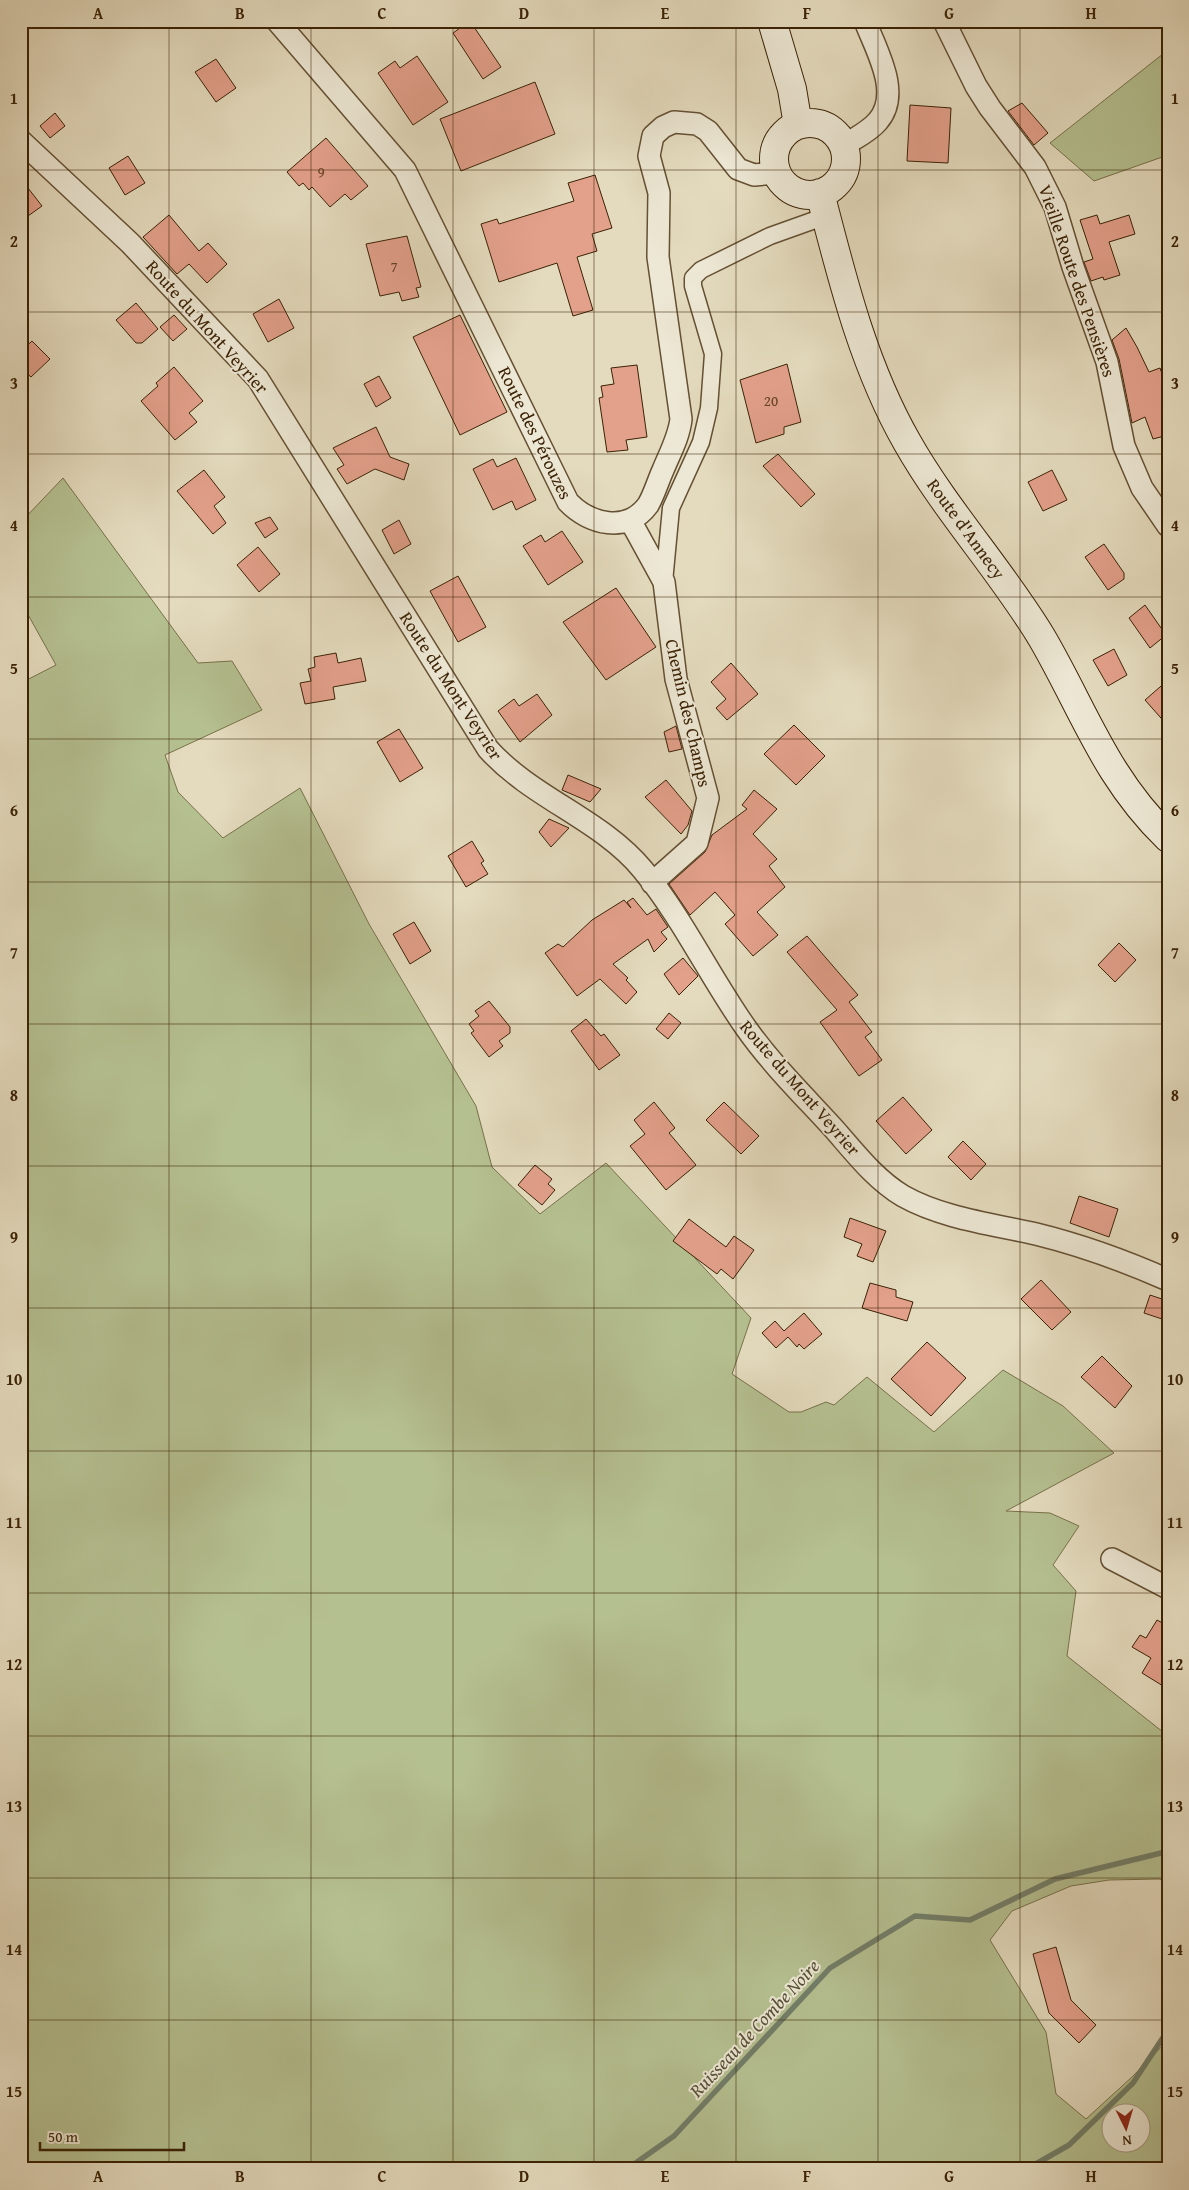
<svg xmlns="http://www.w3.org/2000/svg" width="1189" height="2190" viewBox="0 0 1189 2190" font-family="'Gentium Book Plus',serif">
	<rect width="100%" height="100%" fill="#e4dbbe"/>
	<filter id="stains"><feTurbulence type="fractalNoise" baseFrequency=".004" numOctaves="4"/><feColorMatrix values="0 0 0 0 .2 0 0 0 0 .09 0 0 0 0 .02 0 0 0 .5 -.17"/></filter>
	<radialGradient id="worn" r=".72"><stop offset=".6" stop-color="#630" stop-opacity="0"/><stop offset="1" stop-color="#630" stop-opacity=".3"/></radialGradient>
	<!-- green -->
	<path fill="#b5c091" stroke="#78714b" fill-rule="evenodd" d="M1168,50V155L1094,181L1050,143Z
		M63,478L198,663L232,661L262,710L165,755L178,792L223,838L300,788L369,924L476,1106L492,1167L540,1214L606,1163L751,1318L732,1374L789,1412H801L826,1402L834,1405L867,1377L934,1432L1003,1370L1063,1406L1114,1453L1006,1511L1050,1513L1079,1526L1053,1565L1076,1591L1067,1656L1168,1736V1881L1159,1879L1109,1880L1071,1886L1012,1911L990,1940L1046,2032L1056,2094L1086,2119L1132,2077L1168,2040V2169H21V683L56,665L21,602V522ZM1112,2112H1142V2142H1112Z"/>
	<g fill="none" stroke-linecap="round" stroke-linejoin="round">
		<!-- stream -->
		<path stroke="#727e69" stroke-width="5.5" d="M627,2169L674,2136L830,1968L915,1916L970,1920L1055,1879L1161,1853L1168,1856
			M1027,2169L1069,2145L1133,2083L1168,2030"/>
	</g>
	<!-- building -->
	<path fill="#e3a08b" stroke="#3b2205" d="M470,21L501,67L483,79L453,33Z
		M417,56L448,102L413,125L378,73L395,61L400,68Z
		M216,59L236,88L216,102L195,72Z
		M535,82L555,134L461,171L440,119Z
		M1022,103L1048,133L1034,145L1008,111Z
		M910,105L951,108L948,163L907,161Z
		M55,113L65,126L50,138L40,126Z
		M326,138L368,186L351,200L345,194L330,207L312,187L309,190L303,183L299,186L287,172Z
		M128,156L145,183L125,195L109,168Z
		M595,175L612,228L592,234L597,251L577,257L593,310L573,316L557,263L499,282L481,224L497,219L499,224L574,201L568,183Z
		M21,179L42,206L21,221Z
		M169,215L199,251L208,243L227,264L207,283L189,264L177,274L143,237Z
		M1097,215L1100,224L1129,215L1135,234L1109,242L1120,275L1104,280L1103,277L1091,281L1084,262L1093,259L1080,220Z
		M407,236L421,287L416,288L419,297L402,301L399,292L380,296L366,244Z
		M279,299L294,328L268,342L253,314Z
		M136,303L158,329L142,343H136L116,320Z
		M174,315L187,329L173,341L160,327Z
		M460,315L507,412L460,435L413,337Z
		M1126,328L1137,347L1149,372L1160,368L1168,391V435L1153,439L1145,417L1132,423L1119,359L1112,340Z
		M32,341L50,359L31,377L21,368V351Z
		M787,364L801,422L784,427V434L756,443L740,380Z
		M637,365L647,437L626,440L628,450L607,452L599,398L603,397L601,386L614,384L611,368Z
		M174,367L203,401L189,413L197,422L175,440L141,401L158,386L156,383Z
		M379,376L391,398L376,407L364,384Z
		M376,427L390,457L409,464L404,480L375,469L347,484L337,469L344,465L333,448Z
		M778,454L815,494L801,507L763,466Z
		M516,458L536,500L516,510L512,501L493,510L473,469L493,459L497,467Z
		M204,470L225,497L214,506L226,523L213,534L177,491Z
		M1052,470L1067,500L1043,511L1028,482Z
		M270,517L278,529L265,538L255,523Z
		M399,520L411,544L394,554L382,530Z
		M562,531L583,562L548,585L523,546L541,535L545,542Z
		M1104,544L1124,573V579L1108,590L1085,557Z
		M258,547L280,574L259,592L237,565Z
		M458,576L486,627L458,642L430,591Z
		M616,588L656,647L606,680L563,622Z
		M1145,605L1166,635L1150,648L1129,618Z
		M1114,649L1127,675L1108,686L1093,660Z
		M336,653L338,663L361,658L366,681L333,687L335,699L305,704L300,683L311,681L308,669L315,667L314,657Z
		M731,663L758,694L727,720L716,708L726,699L711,682Z
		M1168,680V726L1145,700Z
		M537,694L552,715L520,742L498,711L514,699L519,706Z
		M794,725L825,756L796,785L764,754Z
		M676,726L682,749L669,752L664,732Z
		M399,729L423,768L400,782L377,742Z
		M568,775L601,789L590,802L562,790Z
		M666,780L692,811L688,825L681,834L645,797Z
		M754,790L777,809L753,834L777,859L769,866L785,887L757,912L778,935L753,956L725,924L735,915L715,892L690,915L669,884L705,852L712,835L747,809L742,805Z
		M549,819L569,828L551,847L539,832Z
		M472,841L484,861L481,863L488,874L466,887L448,856Z
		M633,898L647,915L656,909L668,927L661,932L667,939L654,952L648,939L613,964L628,978L626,980L637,992L626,1004L600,979L577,996L545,953L558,944L563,947L592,920L624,900L631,908L627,902Z
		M414,922L431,951L410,964L393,934Z
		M807,936L858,995L849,1002L872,1032L865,1037L882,1060L859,1076L820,1022L837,1010L787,952Z
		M1119,943L1136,960L1115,982L1098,965Z
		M683,958L698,976L679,995L664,974Z
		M489,1001L510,1027V1033L499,1041L503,1046L489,1057L471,1033L474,1031L469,1024L479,1016L475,1011Z
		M669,1013L681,1023L668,1039L656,1029Z
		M586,1019L601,1036L604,1034L620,1055L599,1070L571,1031Z
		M903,1097L932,1130L906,1154L876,1121Z
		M654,1102L675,1128L669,1133L696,1165L666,1190L630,1146L645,1134L634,1120Z
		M724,1102L759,1136L741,1154L706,1120Z
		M963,1141L986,1164L971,1180L948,1157Z
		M535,1165L552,1179L548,1184L555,1190L542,1205L518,1185Z
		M1079,1196L1118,1209L1109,1237L1070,1223Z
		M850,1218L886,1231L873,1262L857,1256L862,1244L844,1237Z
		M689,1219L726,1247L734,1236L754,1250L733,1279L721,1269L717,1274L673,1241Z
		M1041,1280L1071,1312L1052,1330L1021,1299Z
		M870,1283L896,1290V1297L913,1302L907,1321L862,1308Z
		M1150,1295L1168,1301V1321L1144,1313Z
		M804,1313L822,1334L804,1349L799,1344L797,1347L788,1337L776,1348L762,1333L775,1321L784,1331Z
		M927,1342L966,1378L931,1416L891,1379Z
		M1102,1356L1132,1386L1115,1408L1081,1377Z
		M1157,1620L1168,1626V1689L1142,1673L1151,1658L1132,1647L1140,1635L1146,1638Z
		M1056,1947L1071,2000L1096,2025L1079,2043L1049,2013L1033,1954Z"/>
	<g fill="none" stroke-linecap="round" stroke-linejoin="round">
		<defs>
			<path id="pedestrian" d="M664,582L671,508L701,442L709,408L713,354L693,286V278L701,270L770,236L826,216"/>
			<path id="minor" d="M277,21L405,170L568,502C589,524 627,534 648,505C654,495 658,481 663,470C670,453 679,437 681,419L658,257L659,193L649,156L653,136L663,127L674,122L697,124L708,131L738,169L754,175L777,173
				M944,21L976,86L990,108L1035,167L1055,207L1073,267L1107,362L1124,446L1142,488L1168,526
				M21,141L130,243L258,379L488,749C533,799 601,819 643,870C683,919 710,977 746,1028C772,1065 805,1097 835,1130C855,1153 876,1180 903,1196C942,1218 992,1224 1036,1234C1081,1245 1125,1261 1168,1280
				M843,146C855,138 869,132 878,121C902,93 876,50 865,21
				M630,520L664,582L676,679L708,798L697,843L652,883
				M1112,1559L1168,1588"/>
			<path id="secondary" d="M772,21L792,89L798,125
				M774 159a36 36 0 1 1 72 0a36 36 0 1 1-72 0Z
				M820,193C842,278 863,365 907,442C946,511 1001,570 1042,638C1084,710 1105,777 1168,838"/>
		</defs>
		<!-- pedestrian casing -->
		<use href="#pedestrian" stroke="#655033" stroke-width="19"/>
		<!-- minor casing -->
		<use href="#minor" stroke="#655033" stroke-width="24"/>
		<!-- secondary casing -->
		<use href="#secondary" stroke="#3b2205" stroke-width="30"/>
		<!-- pedestrian -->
		<use href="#pedestrian" stroke="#ede8d5" stroke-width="16"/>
		<!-- minor -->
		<use href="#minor" stroke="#ede8d5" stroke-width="21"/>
		<!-- secondary -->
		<use href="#secondary" stroke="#ede8d5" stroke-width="28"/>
	</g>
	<!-- grid -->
	<path fill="none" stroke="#3b2205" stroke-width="1" stroke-opacity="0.55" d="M169,21V2169M311,21V2169M453,21V2169M594,21V2169M736,21V2169M878,21V2169M1020,21V2169M21,170H1168M21,312H1168M21,454H1168M21,597H1168M21,739H1168M21,882H1168M21,1024H1168M21,1166H1168M21,1308H1168M21,1451H1168M21,1593H1168M21,1736H1168M21,1878H1168M21,2020H1168"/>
	<g text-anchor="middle" stroke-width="4" stroke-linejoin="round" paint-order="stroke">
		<!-- number labels -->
		<g font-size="15" fill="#654226">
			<text x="321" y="177">9</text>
			<text x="394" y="272">7</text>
			<text x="771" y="406">20</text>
		</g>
		<!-- street labels -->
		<g font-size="18" fill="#3b2205" stroke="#ede8d5">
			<text transform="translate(1077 281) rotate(71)" y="6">Vieille Route des Pensières</text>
			<text transform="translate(207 327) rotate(48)" y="6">Route du Mont Veyrier</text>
			<text transform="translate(535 433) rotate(64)" y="6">Route des Pérouzes</text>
			<text transform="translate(966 529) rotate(54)" y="6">Route d'Annecy</text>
			<text transform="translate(451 686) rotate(57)" y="6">Route du Mont Veyrier</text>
			<text transform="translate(688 713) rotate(77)" y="6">Chemin des Champs</text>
			<text transform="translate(800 1088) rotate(49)" y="6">Route du Mont Veyrier</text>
		</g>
		<!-- water labels -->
		<g font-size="19" font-style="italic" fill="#575037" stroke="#ede8d5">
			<text transform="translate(754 2028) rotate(-47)" y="7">Ruisseau de Combe Noire</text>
		</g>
	</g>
	<!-- margin -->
	<rect width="1189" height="2190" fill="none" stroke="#e4dbbe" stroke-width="55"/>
	<!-- north arrow -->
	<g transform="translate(1126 2128) rotate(175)"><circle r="24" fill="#ede8d5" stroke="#a69982"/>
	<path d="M0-4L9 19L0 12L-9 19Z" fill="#8f2418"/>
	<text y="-8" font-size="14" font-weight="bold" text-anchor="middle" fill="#3b2205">N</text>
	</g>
	<!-- scale -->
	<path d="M40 2142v8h144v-8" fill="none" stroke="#3b2205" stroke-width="2.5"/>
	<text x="48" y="2142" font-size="15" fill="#3b2205" stroke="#ede8d5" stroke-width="4" paint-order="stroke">50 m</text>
	<rect x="28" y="28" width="1134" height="2134" fill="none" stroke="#3b2205" stroke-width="2"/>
	<g font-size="16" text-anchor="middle" font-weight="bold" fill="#3b2205">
		<text x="98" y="19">A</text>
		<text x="240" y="19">B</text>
		<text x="382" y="19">C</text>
		<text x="524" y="19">D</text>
		<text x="665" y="19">E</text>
		<text x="807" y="19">F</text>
		<text x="949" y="19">G</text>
		<text x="1091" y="19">H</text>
		<text x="14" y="104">1</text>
		<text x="1175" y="104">1</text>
		<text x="14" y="247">2</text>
		<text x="1175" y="247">2</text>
		<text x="14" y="389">3</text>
		<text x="1175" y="389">3</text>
		<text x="14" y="531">4</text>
		<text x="1175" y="531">4</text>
		<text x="14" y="674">5</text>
		<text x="1175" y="674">5</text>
		<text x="14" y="816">6</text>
		<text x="1175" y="816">6</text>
		<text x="14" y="958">7</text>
		<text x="1175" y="958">7</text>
		<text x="14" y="1101">8</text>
		<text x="1175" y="1101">8</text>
		<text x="14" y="1243">9</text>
		<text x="1175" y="1243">9</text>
		<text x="14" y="1385">10</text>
		<text x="1175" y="1385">10</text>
		<text x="14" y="1528">11</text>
		<text x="1175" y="1528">11</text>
		<text x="14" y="1670">12</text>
		<text x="1175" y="1670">12</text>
		<text x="14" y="1812">13</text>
		<text x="1175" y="1812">13</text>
		<text x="14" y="1955">14</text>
		<text x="1175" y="1955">14</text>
		<text x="14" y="2097">15</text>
		<text x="1175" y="2097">15</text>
		<text x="98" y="2182">A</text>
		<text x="240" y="2182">B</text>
		<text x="382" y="2182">C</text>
		<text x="524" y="2182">D</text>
		<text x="665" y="2182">E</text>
		<text x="807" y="2182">F</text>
		<text x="949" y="2182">G</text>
		<text x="1091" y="2182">H</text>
	</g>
	<rect width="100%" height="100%" filter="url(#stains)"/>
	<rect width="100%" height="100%" fill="url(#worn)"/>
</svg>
